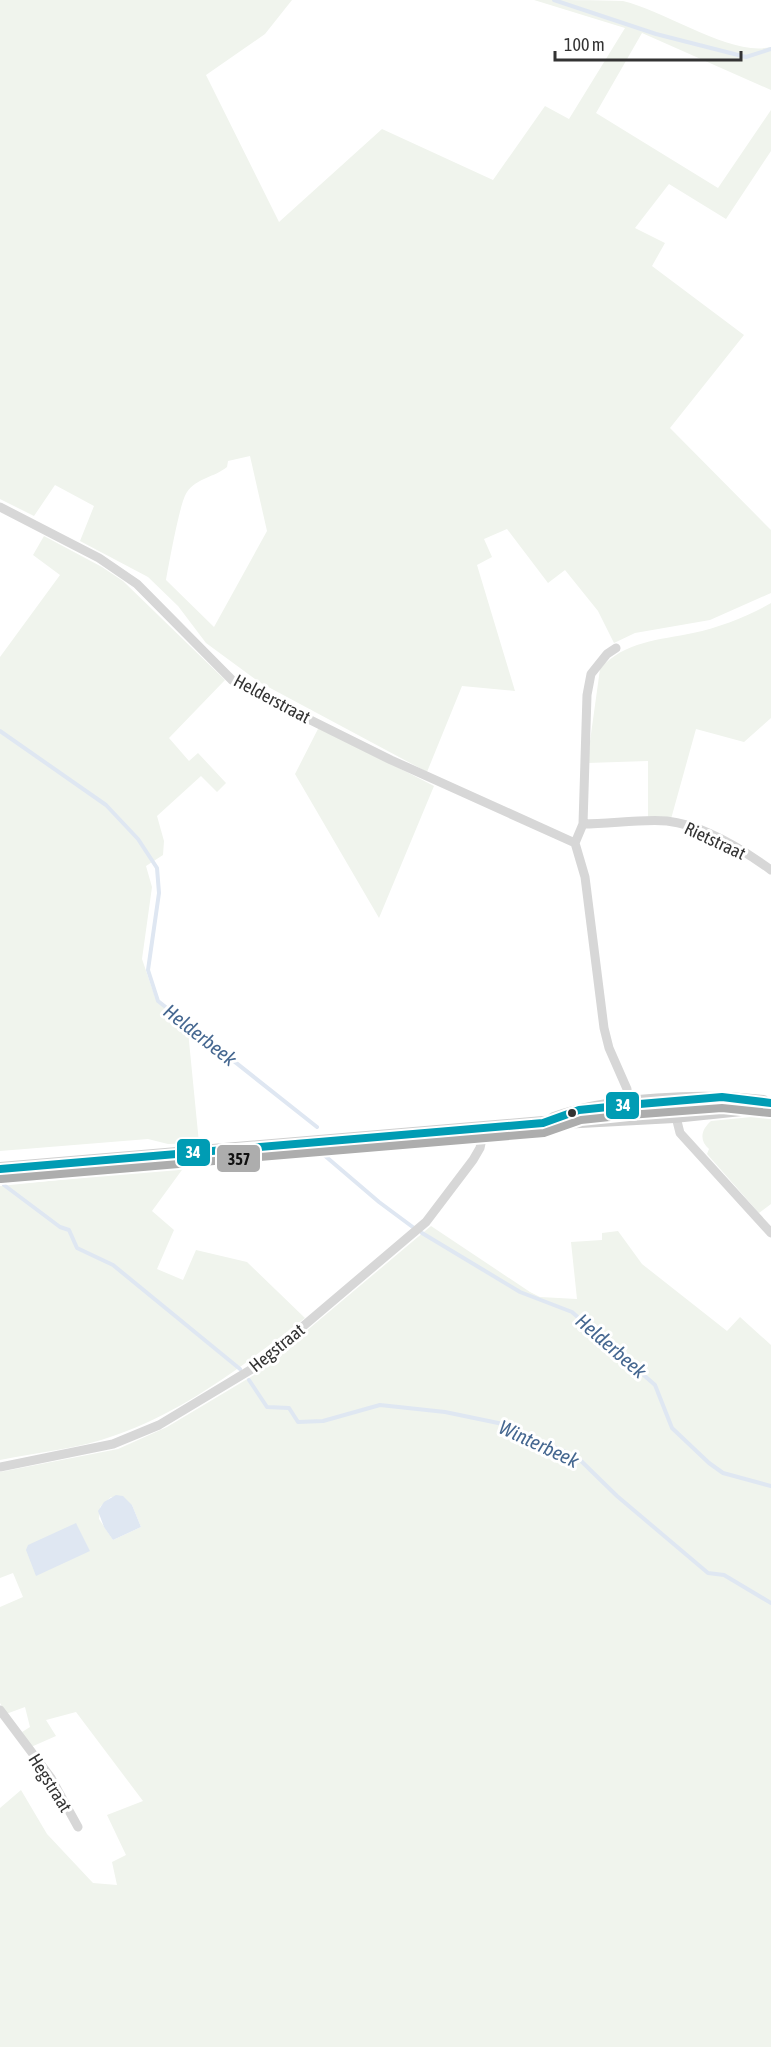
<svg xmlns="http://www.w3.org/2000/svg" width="771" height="2047" viewBox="0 0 771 2047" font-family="'Asap Condensed',sans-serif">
	<rect width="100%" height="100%" fill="#fff"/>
	<!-- green -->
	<path fill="#f0f4ed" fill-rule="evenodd" d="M0,0H292L265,34L206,75L279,222L382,129L493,180L545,106L569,119L625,28L534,0C560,0 598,0 623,1C666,11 731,57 771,47V90L642,33L596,113L718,188L771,110V151L726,219L669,184L635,228L665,243L652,266L744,335L670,428L771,530V593L710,620L635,633L614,643L598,611L565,570L548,583L507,529L484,539L492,557L477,565L515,691L462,686L427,772L259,682L206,643L178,606L148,577L80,541L94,506L55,485L34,516L0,499ZM250,456L267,531L214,627L166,580C169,564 180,501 187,492C197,478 215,477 227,467L228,461Z
		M44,536L102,567L123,581L225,680L169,738L189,761L198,753L226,783L217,792L201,776L157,816L164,841L163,855L146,866L152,887L142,959L155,997L188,1031L199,1143L168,1144L148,1139L0,1151V657L60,575L33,555Z
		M771,603V718L744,742L696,729L671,819L648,818V761L587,763L600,669C624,641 660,640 693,633C720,627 747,617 771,603Z
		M319,727L434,786L379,918L295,774Z
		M771,1115V1204L759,1213L707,1154L709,1149C699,1140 701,1130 711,1121Z
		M187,1163L152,1211L174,1230L157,1269L183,1280L196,1250L247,1262L305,1318C246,1363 187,1410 116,1435C79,1449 38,1452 0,1460V1186L157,1170Z
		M431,1226L530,1292L540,1297L577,1299L571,1242L602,1240V1233L618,1231L642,1264L727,1331L740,1317L771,1345V2047H0V1808L21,1790L47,1834L93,1883L117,1885L112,1862L126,1855L107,1815L143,1801L76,1712L46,1720L56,1736L31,1747L22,1732L30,1727L25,1707L6,1714L0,1703V1607L23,1597L13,1573L0,1578V1472L118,1449L167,1427L254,1375ZM111,1497L132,1505L141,1527L113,1540L99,1519L100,1507Z"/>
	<!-- water -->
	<path fill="#dfe7f2" d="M116,1495L123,1496L132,1505L141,1527L113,1540L104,1527L98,1511L104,1502Z
		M76,1523L90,1551L36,1576L26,1550L28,1545Z"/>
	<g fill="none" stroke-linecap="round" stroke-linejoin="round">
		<!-- stream -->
		<path stroke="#dfe7f2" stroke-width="4" d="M554,0L656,34L746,57L771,49
			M0,731L106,805L138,839L157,868L159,893L148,970L158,1001L317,1127
			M324,1155L379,1202L414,1228
			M4,1185L60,1227L69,1230L77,1248L113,1265L240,1369
			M422,1233L520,1292L572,1312L655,1385L672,1428L709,1463L723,1473L771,1486
			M249,1380L267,1407L289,1408L298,1422L323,1421L380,1405L445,1412L503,1424L577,1457L617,1496L708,1573L724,1575L771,1603"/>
		<!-- street -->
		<path stroke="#d7d7d7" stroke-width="9" d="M0,507L99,558L137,584L232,680L250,690L391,760L575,843
			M616,648L607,654L591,674L587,695L583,824L575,843L585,877L604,1028L609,1048L627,1089L629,1119
			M583,824C611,824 639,819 667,821C704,825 742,849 771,870
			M672,1101L680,1133L771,1233
			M0,1467L113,1444L159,1425L255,1367L426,1222L473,1160L480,1148L484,1129
			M0,1710L51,1778L78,1827"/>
		<!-- secondary -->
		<path stroke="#d0d0d0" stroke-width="14" d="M554,1119C608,1099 705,1095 763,1102
			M0,1169L543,1123L674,1116L771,1106"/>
		<defs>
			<path id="bus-1" d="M0,1169L543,1123L579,1110L628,1105L722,1097L771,1103"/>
			<path id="bus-2" d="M1,1179L544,1133L581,1120L629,1115L722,1108L770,1113"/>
		</defs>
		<!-- bus-1 casing -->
		<use href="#bus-1" stroke="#fff" stroke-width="12"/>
		<!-- bus-2 casing -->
		<use href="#bus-2" stroke="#fff" stroke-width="12"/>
		<!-- bus-1 -->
		<use href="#bus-1" stroke="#009cb4" stroke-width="8"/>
		<!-- bus-2 -->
		<use href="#bus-2" stroke="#adadad" stroke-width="8"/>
	</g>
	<!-- markers -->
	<circle fill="#333" stroke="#fff" stroke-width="2" cx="572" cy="1113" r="5"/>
	<g text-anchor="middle" stroke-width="6" stroke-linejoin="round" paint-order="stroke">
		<!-- street labels -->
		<g font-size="18" fill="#333" stroke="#fff">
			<text transform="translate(272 699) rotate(28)" y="6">Helderstraat</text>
			<text transform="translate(715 841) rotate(25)" y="6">Rietstraat</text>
			<text transform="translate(277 1348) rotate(-39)" y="6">Hegstraat</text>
			<text transform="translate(50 1783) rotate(58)" y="6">Hegstraat</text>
		</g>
		<!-- water labels -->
		<g font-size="20" font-style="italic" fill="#456790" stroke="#fff">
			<text transform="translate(200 1035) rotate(38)" y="7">Helderbeek</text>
			<text transform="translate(611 1346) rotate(41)" y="7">Helderbeek</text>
			<text transform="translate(539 1444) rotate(25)" y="7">Winterbeek</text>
		</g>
	</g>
	<g stroke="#fff" stroke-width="2">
		<rect x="605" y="1091" width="35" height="29" rx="6" fill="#009cb4"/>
		<rect x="176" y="1138" width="35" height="29" rx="6" fill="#009cb4"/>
		<rect x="216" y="1144" width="45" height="29" rx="6" fill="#adadad"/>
	</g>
	<g font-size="16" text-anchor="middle" font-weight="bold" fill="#fff">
		<text x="623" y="1111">34</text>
		<text x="193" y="1158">34</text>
	</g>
	<g font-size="16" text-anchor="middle" font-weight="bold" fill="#111">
		<text x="239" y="1165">357</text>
	</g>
	<!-- scale -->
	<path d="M555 51v9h186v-9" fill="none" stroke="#333333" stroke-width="3"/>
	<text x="564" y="51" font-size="18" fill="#333333" stroke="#ffffff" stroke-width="4.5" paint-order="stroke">100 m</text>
</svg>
